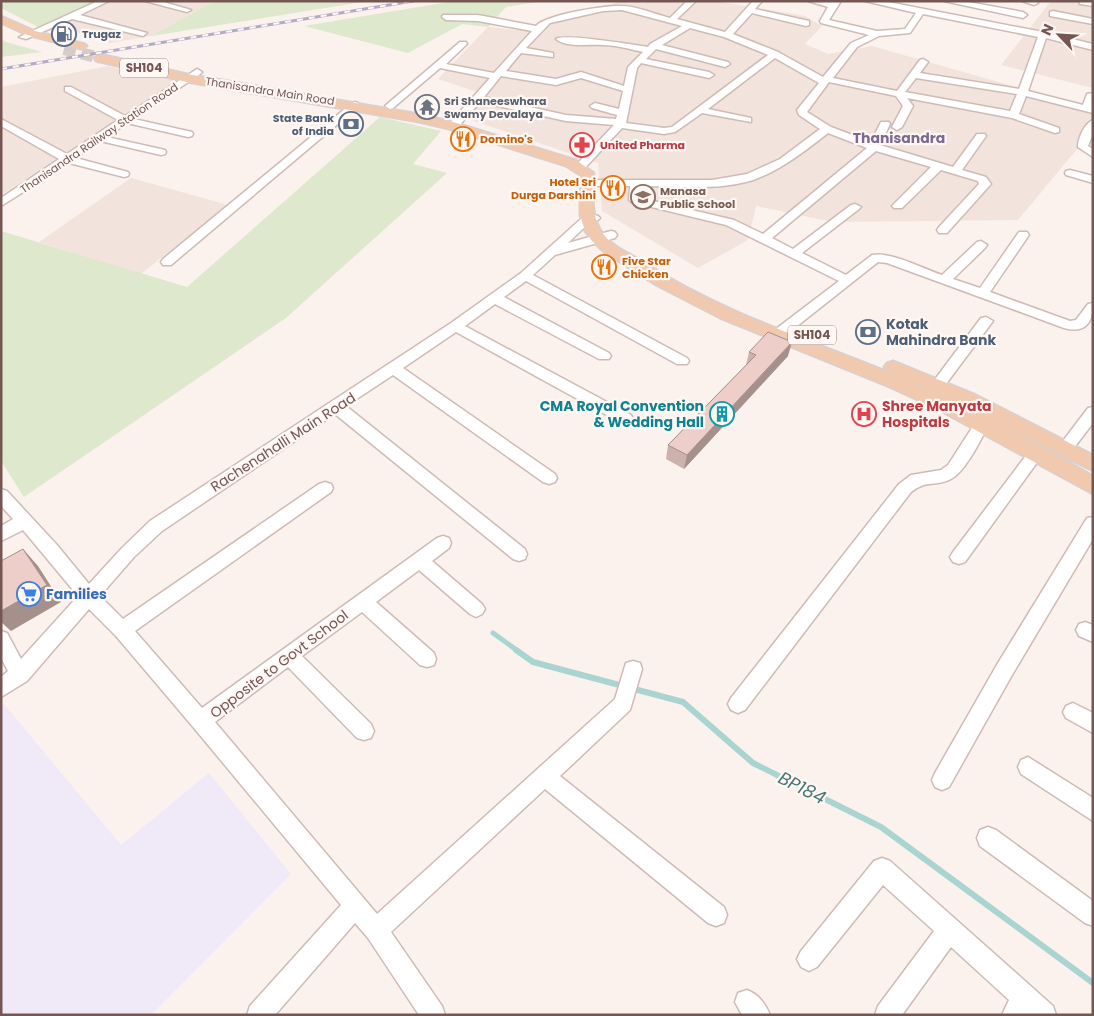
<svg xmlns="http://www.w3.org/2000/svg" width="1094" height="1016" viewBox="0 0 1094 1016" font-family="Poppins,sans-serif">
	<rect width="100%" height="100%" fill="#fbf2ed"/>
	<!-- residential -->
	<path fill="#f2e3dc" d="M99,1H214L151,36L110,43L60,27H38Z
		M617,1H715L805,16L822,26L805,44L828,54L872,46L1093,109V146L1082,143L1018,220L833,222L756,206L748,240L698,268L602,211L598,163L468,119L483,94L438,79L488,27L519,30L610,6Z
		M1051,1H1093V88L1001,65Z
		M108,66L176,81L1,195V87Z
		M131,178L228,205L141,274L39,242Z"/>
	<!-- education -->
	<path fill="#efe9f8" d="M4,704L121,845L209,773L291,874L151,1015H1V705Z"/>
	<!-- green -->
	<path fill="#dee8cc" d="M7,1H99L38,27L1,8V3Z
		M214,1H369L151,36Z
		M455,1H543L506,7L488,27L462,24L408,53L304,26Z
		M1,39L6,42L42,52L1,57Z
		M380,117L441,131L413,164L447,173L286,318L24,497L1,461V231L187,287Z"/>
	<g fill="none" stroke-linecap="round" stroke-linejoin="round">
		<!-- stream-far1 -->
		<path stroke="#aad4d1" stroke-width="5" d="M493,633L518,651"/>
		<!-- stream -->
		<path stroke="#aad4d1" stroke-width="6" d="M516,650L533,662L683,702L753,763L881,827L1093,983"/>
		<!-- major-tunnel -->
		<path stroke="#d9cbc6" stroke-width="12" stroke-dasharray="12 6" stroke-linecap="butt" d="M64,49L100,58"/>
		<defs>
			<path id="minor" d="M98,1H109L80,15L147,33L143,36L72,19L26,39L19,37Z
				M145,1H160L191,10L187,12Z
				M687,1H696L677,19L725,32L753,1H762L755,9L809,21V25L806,26L752,13L733,34L778,52L823,77L851,43L869,35L821,23L820,21L828,7L808,1H841L829,20L877,31L905,29L916,13L865,1H883L1043,32L1093,44V50L1046,38L1028,91L1083,105L1087,94L1093,93V113L1026,96L1019,114L1059,128V132L1055,133L1012,118L907,98L913,106L902,127L897,130L892,127L903,106L896,96L829,82L807,112L831,127L871,142L881,122H889L890,124L880,145L953,167L977,134H985L986,136L962,170L986,177L991,184L947,233H939L937,230L939,227L979,184L978,181L941,170L902,208H894L892,206L931,167L876,151L772,238L793,249L851,205L855,204L861,207L859,209L802,253L846,275L872,255C890,251 924,269 942,275L977,242L981,241L987,245L985,248L953,279L980,288L1019,232H1027L1029,235L990,292L1070,321L1076,320L1088,304L1093,303C1093,322 1086,334 1064,328L887,263L878,262L782,338H772L770,335L772,332L839,281L726,225L631,202L629,200L630,186H587L581,183L587,180H712L747,174L780,159L820,129L799,115L797,110L819,83L775,58L708,109L751,118V122L702,113L675,132L664,134L622,128L584,169L580,170L575,167L576,165L614,125L566,121L480,102L457,128H449V124L490,78L440,68L393,108L390,109L385,106L460,42H466L467,44L446,64L494,73L532,31L478,21L446,20L442,17L443,15H478L536,26C545,15 605,5 621,6C637,6 654,14 670,18ZM622,10L682,26L650,44L648,47C634,45 563,33 556,39C567,48 589,44 603,45C616,45 630,49 643,52L628,67L624,86L581,72L556,79L506,71L521,53L553,57V53L526,48L550,23L603,11ZM923,14L1038,37L1019,89L920,73L928,62L923,59L920,60L897,91L833,78L857,47L879,36L910,33ZM690,28L724,37L768,55L672,127L664,128L626,123L637,68L641,63L709,78L714,75L709,72L646,59L656,49L725,67L730,64L728,62L662,45ZM501,76L556,85L581,78L623,91L619,109L595,103L590,106L592,108L617,115L616,119L566,115L484,97ZM916,78L1017,94L1010,111L905,92ZM828,133L867,148L763,234L734,220L641,198V186C677,186 718,191 753,180C781,170 805,151 828,133Z
				M944,1H963L1023,12L1027,15L1023,18Z
				M1022,1H1037L1038,3L1034,5Z
				M1079,1H1093V6L1080,4Z
				M1053,11L1093,19V24L1050,16V12Z
				M197,69L202,72L200,74L134,119L192,132L193,134L192,136L188,137L127,123L107,137L165,150L166,152L165,154L161,155L100,141L76,158L128,172L129,174L128,176L124,177L69,163L1,206V198L59,159L1,126V119L67,154L118,120L65,91V87H71L125,116Z
				M355,102L358,103V107L171,265H163L161,262L163,259L352,103Z
				M1093,120V133L1088,146L1093,149V157L1078,147C1078,138 1085,123 1093,120Z
				M1070,170L1093,176V183L1066,175L1065,173L1066,171Z
				M594,215L598,216L600,218L598,220L590,222L568,243L611,231L615,232L617,235L615,238L555,255L533,275L687,358L689,361L687,364H677L526,281L504,297L609,353L611,356L609,359H599L495,304L465,326L631,415L633,419L631,423L626,424L621,423L456,332L403,368L555,474L557,478L555,482L549,484L543,482L393,375L346,406L525,549L527,554L525,559L519,561L513,559L335,414L162,531L134,557L100,596L123,619L319,484L325,482L331,484L333,488L331,492L135,631L202,708L437,538L443,536L449,538L451,543L449,548L432,561L482,604L485,609L482,614L476,617L470,614L419,570L376,602L434,653L436,659L434,665L427,667L420,665L362,612L302,656L371,724L374,731L371,738L364,740L357,738L288,667L215,722L377,914L615,699L626,663L633,661L640,663L642,669L630,710L560,776L724,907L727,915L724,923L716,926L708,923L545,789L391,932L442,1006L445,1015H419L368,938L355,923L275,1015H247L250,1006L341,905L194,728L116,636L89,609L27,681L1,697V677L8,671L1,658V631L7,633L21,659L78,596L23,530L1,541V526L13,519L1,506V489L7,491L57,545L89,584L122,548L150,521L451,323L521,273L582,218Z
				M986,317L993,321L943,388H933L931,385L933,382L981,318Z
				M1093,407V423L1070,453L1065,455L1060,453L1057,449L1060,445L1088,408Z
				M982,419L987,420L989,424C981,439 966,471 951,479C936,487 928,479 911,492L745,710L738,713L731,710L728,704L731,698L899,484L911,475L941,470L948,465L977,420Z
				M1036,447L1041,449L1044,453L1041,457L965,562L959,564L953,562L950,557L953,552L1031,449Z
				M1093,517V539L1012,675L949,787L942,790L935,787L932,780L935,773L998,663L1087,518Z
				M1085,622L1093,625V642L1079,636L1076,630L1079,624Z
				M1073,703L1093,713V733L1066,718L1063,712L1066,706Z
				M1028,757L1093,798V821L1021,774L1018,767L1021,760Z
				M988,827L996,830L1093,901V926L1085,923L980,846L977,838L980,830Z
				M882,858L890,861L1053,1006L1056,1015H1002L1009,1000L951,947L902,1015H875L878,1006L934,931L883,885L817,967L809,971L801,967L797,959L801,951L874,861Z
				M747,990C759,995 765,1003 770,1015H742L735,1002L738,993Z"/>
			<path id="major" d="M1,16L35,31L85,44L87,46L81,49L27,35L1,23Z
				M100,54L187,74L419,114L453,122L576,160L594,173C593,193 590,218 604,235C614,248 631,254 645,263C724,314 814,341 900,377C967,405 1030,440 1093,476V494L937,409L885,385L720,318L656,285L604,252L592,241L585,231L580,215V175L566,166L449,129L419,122L187,82L96,61L94,58Z
				M893,361L976,395L1093,455V471L962,405L887,371L884,367L887,363Z"/>
		</defs>
		<!-- minor casing -->
		<use href="#minor" stroke="#cfbbb6" stroke-width="3"/>
		<!-- major casing -->
		<use href="#major" stroke="#d8d0cf" stroke-width="3"/>
		<!-- minor -->
		<use href="#minor" fill="#fff" fill-rule="evenodd"/>
		<!-- major -->
		<use href="#major" fill="#f1c9ae" fill-rule="evenodd"/>
		<defs>
			<path id="rail" d="M1,69L413,1"/>
		</defs>
		<!-- rail casing -->
		<use href="#rail" stroke="#b3abc5" stroke-width="3"/>
		<!-- rail -->
		<use href="#rail" stroke="#fef7f4" stroke-width="2" stroke-dasharray="6" stroke-linecap="butt"/>
	</g>
	<!-- wall -->
	<path fill="#ccb1ac" d="M749,352L788,356L684,469L666,459L668,445L746,365Z"/>
	<!-- shaded-wall -->
	<path fill="#a6908c" d="M792,342L788,356L684,469L687,455Z
		M23,549L38,566L61,602L11,631L1,622V611Z"/>
	<!-- building -->
	<path fill="#edcec8" stroke="#a6908c" d="M768,332L792,342L687,455L668,445L756,355L749,352Z
		M23,549L47,585L1,611V561Z"/>
	<!-- icons -->
	<defs>
		<symbol id="fuel-ring" viewBox="-11 -11 22 22"><circle r="9.5" fill="#fef7f4" stroke="#5c6f8a" stroke-width="1.5"/><path d="M-5.5-6h7V0h2V4h1.3V-2.5L3-4.5l.8-.8L6-3V5H2.5V1h-1V6h-7ZM-4.2-4.7v3.2H.2V-4.7Z" fill="#5c6f8a"/></symbol>
		<symbol id="temple-ring" viewBox="-11 -11 22 22"><circle r="9.5" fill="#fef7f4" stroke="#6b7280" stroke-width="1.5"/><path d="M0-6L5-2H3V0L6.5 2.5H4V6H1.5V3h-3V6H-4V2.5H-6.5L-3 0V-2H-5Z" fill="#6b7280"/></symbol>
		<symbol id="bank-ring" viewBox="-11 -11 22 22"><circle r="9.5" fill="#fef7f4" stroke="#5c6f8a" stroke-width="1.5"/><path d="M-6-4H6V4H-6ZM0-2.3a2.3 2.3 0 1 0 0 4.6a2.3 2.3 0 1 0 0-4.6Z" fill="#5c6f8a"/></symbol>
		<symbol id="restaurant-ring" viewBox="-11 -11 22 22"><circle r="9.5" fill="#fef7f4" stroke="#e8710a" stroke-width="1.5"/><path d="M-5-6h1v4h1v-4h1v4h1v-4h1v5L-1.5 .5V6h-2V.5L-5-1ZM5-6V6H3V1.5H1.5Q1.5-4 5-6Z" fill="#e8710a"/></symbol>
		<symbol id="pharmacy-ring" viewBox="-11 -11 22 22"><circle r="9.5" fill="#fef7f4" stroke="#e0444e" stroke-width="1.5"/><path d="M-2-6h4v4h4v4h-4v4h-4v-4h-4v-4h4Z" fill="#e0444e"/></symbol>
		<symbol id="school-ring" viewBox="-11 -11 22 22"><circle r="9.5" fill="#fef7f4" stroke="#8d6e63" stroke-width="1.5"/><path d="M0-5L7-2L0 1L-7-2ZM-4 1L0 2.5L4 1V4Q0 6-4 4Z" fill="#8d6e63"/></symbol>
		<symbol id="building-ring" viewBox="-11 -11 22 22"><circle r="9.5" fill="#fef7f4" stroke="#0f9aa8" stroke-width="1.5"/><path d="M-4-6H4V6H1V3H-1V6H-4ZM-2.5-4.3h1.7v1.8h-1.7ZM.8-4.3h1.7v1.8H.8ZM-2.5-1h1.7V.8h-1.7ZM.8-1h1.7V.8H.8Z" fill="#0f9aa8"/></symbol>
		<symbol id="hospital-ring" viewBox="-11 -11 22 22"><circle r="9.5" fill="#fef7f4" stroke="#e0444e" stroke-width="1.5"/><path d="M-5-5h3v3.5h4V-5h3V5h-3V1.5h-4V5h-3Z" fill="#e0444e"/></symbol>
		<symbol id="supermarket-ring" viewBox="-11 -11 22 22"><circle r="9.5" fill="#fef7f4" stroke="#3f7fe0" stroke-width="1.5"/><path d="M-6-5.5h2.5l.6 2H6L4.5 2H-2.5L-4.4-4H-6ZM-1.5 3.2a1.3 1.3 0 1 0 .1 0ZM3 3.2a1.3 1.3 0 1 0 .1 0Z" fill="#3f7fe0"/></symbol>
	</defs>
	<g fill-rule="evenodd">
		<use href="#fuel-ring" x="50" y="20" width="28" height="28"/>
		<use href="#temple-ring" x="413" y="93" width="28" height="28"/>
		<use href="#bank-ring" x="337" y="110" width="28" height="28"/>
		<use href="#restaurant-ring" x="449" y="125" width="28" height="28"/>
		<use href="#pharmacy-ring" x="568" y="131" width="28" height="28"/>
		<use href="#restaurant-ring" x="599" y="174" width="28" height="28"/>
		<use href="#school-ring" x="629" y="183" width="28" height="28"/>
		<use href="#restaurant-ring" x="590" y="253" width="28" height="28"/>
		<use href="#bank-ring" x="854" y="318" width="28" height="28"/>
		<use href="#building-ring" x="708" y="400" width="28" height="28"/>
		<use href="#hospital-ring" x="850" y="400" width="28" height="28"/>
		<use href="#supermarket-ring" x="15" y="580" width="28" height="28"/>
	</g>
	<g text-anchor="middle" stroke-width="4.5" stroke-linejoin="round" paint-order="stroke">
		<!-- far-service labels -->
		<g font-size="11" font-weight="bold" fill="#4e5e75" stroke="#fef7f4" text-anchor="start">
			<text x="82" y="38">Trugaz</text>
			<text x="334" y="122" text-anchor="end">State Bank<tspan x="334" dy="13">of India</tspan></text>
		</g>
		<!-- far-street labels -->
		<g font-size="11" fill="#745652" stroke="#fef7f4">
			<text transform="translate(270 91) rotate(9)" y="4">Thanisandra Main Road</text>
			<text transform="translate(99 138) rotate(-34)" y="4">Thanisandra Railway Station Road</text>
		</g>
		<!-- far-worship labels -->
		<g font-size="11" font-weight="bold" fill="#5b616d" stroke="#fef7f4" text-anchor="start">
			<text x="444" y="105">Sri Shaneeswhara<tspan x="444" dy="13">Swamy Devalaya</tspan></text>
		</g>
		<!-- far-food labels -->
		<g font-size="11" font-weight="bold" fill="#c56008" stroke="#fef7f4" text-anchor="start">
			<text x="480" y="143">Domino's</text>
			<text x="596" y="186" text-anchor="end">Hotel Sri<tspan x="596" dy="13">Durga Darshini</tspan></text>
			<text x="622" y="265">Five Star<tspan x="622" dy="13">Chicken</tspan></text>
		</g>
		<!-- far-health labels -->
		<g font-size="11" font-weight="bold" fill="#be3a42" stroke="#fef7f4" text-anchor="start">
			<text x="600" y="149">United Pharma</text>
		</g>
		<!-- far-education labels -->
		<g font-size="11" font-weight="bold" fill="#785e54" stroke="#fef7f4" text-anchor="start">
			<text x="660" y="195">Manasa<tspan x="660" dy="13">Public School</tspan></text>
		</g>
		<!-- shield labels -->
		<g fill="#fef7f4" stroke="#9d8683" stroke-width="1">
			<rect x="120" y="58.5" width="48" height="19" rx="4"/>
			<rect x="788" y="325.5" width="48" height="19" rx="4"/>
		</g>
		<g font-size="12" font-weight="bold" fill="#745652">
			<text x="144" y="72">SH104</text>
			<text x="812" y="339">SH104</text>
		</g>
		<!-- far-quarter labels -->
		<g font-size="14" font-weight="bold" fill="#7a6a8f" stroke="#fef7f4">
			<text x="899" y="143">Thanisandra</text>
		</g>
		<!-- service labels -->
		<g font-size="14" font-weight="bold" fill="#4e5e75" stroke="#fef7f4" text-anchor="start">
			<text x="886" y="329">Kotak<tspan x="886" dy="16">Mahindra Bank</tspan></text>
		</g>
		<!-- culture labels -->
		<g font-size="14" font-weight="bold" fill="#0d838f" stroke="#fef7f4" text-anchor="end">
			<text x="704" y="411">CMA Royal Convention<tspan x="704" dy="16">&amp; Wedding Hall</tspan></text>
		</g>
		<!-- health labels -->
		<g font-size="14" font-weight="bold" fill="#be3a42" stroke="#fef7f4" text-anchor="start">
			<text x="882" y="411">Shree Manyata<tspan x="882" dy="16">Hospitals</tspan></text>
		</g>
		<!-- street labels -->
		<g font-size="14" fill="#745652" stroke="#fef7f4">
			<text transform="translate(283 442) rotate(-33)" y="5">Rachenahalli Main Road</text>
			<text transform="translate(279 664) rotate(-37)" y="5">Opposite to Govt School</text>
		</g>
		<!-- shop labels -->
		<g font-size="14" font-weight="bold" fill="#366cbe" stroke="#fef7f4" text-anchor="start">
			<text x="46" y="599">Families</text>
		</g>
		<!-- near-water labels -->
		<g font-size="18" font-style="italic" fill="#467774" stroke="#fef7f4">
			<text transform="translate(802 788) rotate(27)" y="6">BP184</text>
		</g>
	</g>
	<!-- border -->
	<rect width="1094" height="1016" fill="none" stroke="#745652" stroke-width="5"/>
	<!-- north arrow -->
	<g transform="translate(1059 35) rotate(295)" stroke="#fef7f4" stroke-width="4" paint-order="stroke">
	<path d="M0-4L9 19L0 12L-9 19Z" fill="#745652"/>
	<text y="-8" font-size="14" font-weight="bold" text-anchor="middle" fill="#745652">N</text>
	</g>
</svg>
